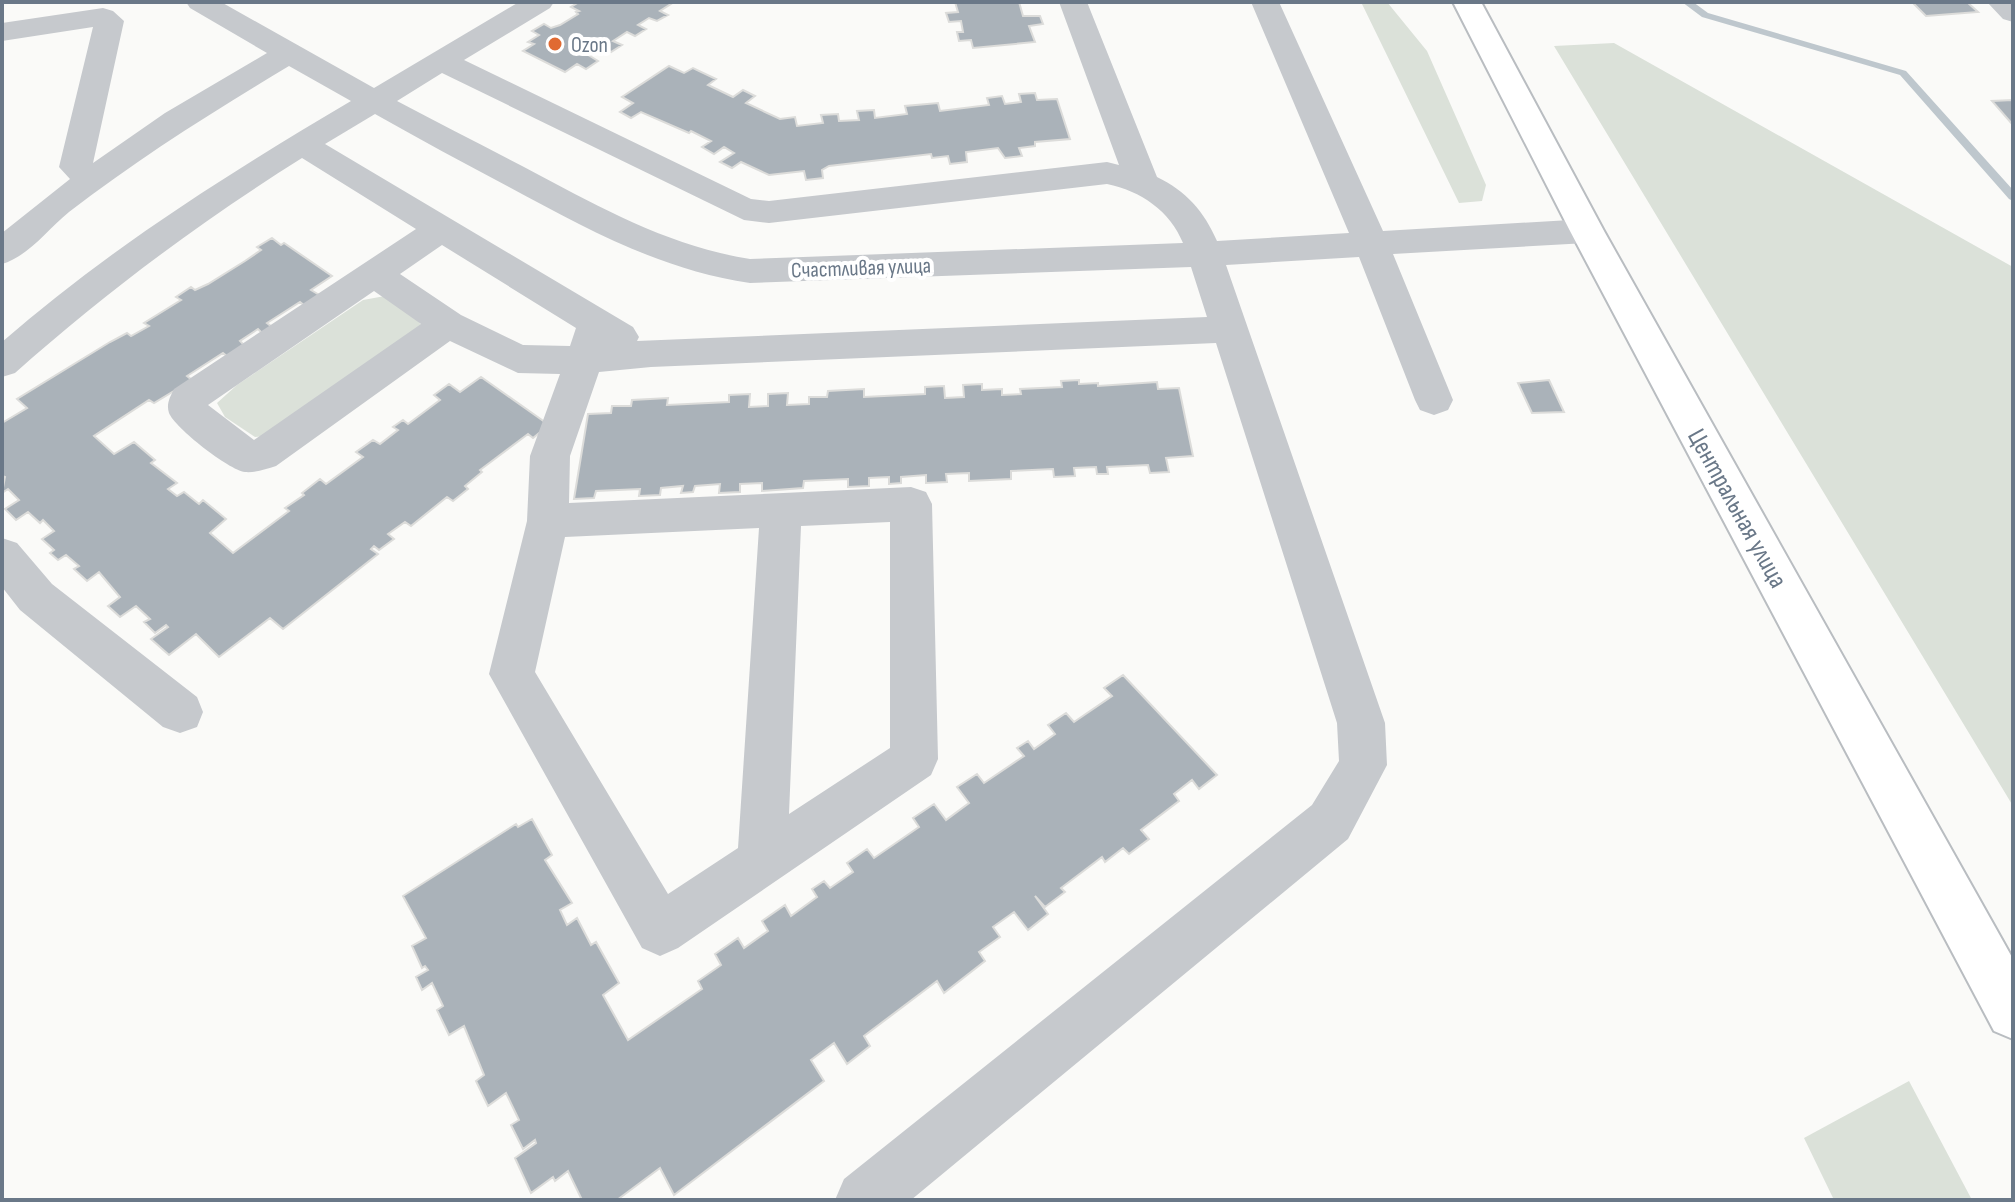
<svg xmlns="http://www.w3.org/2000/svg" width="2015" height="1202" viewBox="0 0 2015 1202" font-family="'Sofia Sans Condensed',sans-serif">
	<rect width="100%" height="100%" fill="#fafaf8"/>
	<!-- green -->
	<path fill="#dbe1d9" d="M1361,2H1387L1427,51L1486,185L1482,201L1459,203Z
		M1614,43L2013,267V806L1554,46Z
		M385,296L409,310L422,326L276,435L255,437L225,417L217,403L237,385L363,300Z
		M1909,1081L1972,1200H1834L1804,1138Z"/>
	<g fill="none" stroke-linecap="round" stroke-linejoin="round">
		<!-- stream -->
		<path fill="#bec7cd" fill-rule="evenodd" d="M1682,2H1693L1708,13L1906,71L2013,190V201L2009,199L1900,75L1702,17Z"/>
	</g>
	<!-- building -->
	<path fill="#aab2b9" stroke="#dcdcda" stroke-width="2" d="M579,2L590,3L674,2L660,11L668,15L657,21L649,18L638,25L646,29L635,36L627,32L613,41L622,45L611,52L603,48L590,56L598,61L586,69L577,64L565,72L523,51L534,44L528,42L539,35L532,31L544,24L551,28L560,25L578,14L576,12L579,11L571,7Z
		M955,2H1019L1023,16H1040L1043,24L1029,26L1035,42L973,48L971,40L959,41L957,32H963L961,21L949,22L946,13L958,12Z
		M1912,2H1967L1978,12L1926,16Z
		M669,66L684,73L693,68L716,79L708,85L733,97L743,90L755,96L746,103L780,119L795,117L797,126L823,123L821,115L838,114L839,121L859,120L857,111L874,110L875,118L907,114L905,106L938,103L940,111L989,105L987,98L1002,96L1005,104L1021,102L1019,94L1035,93L1037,100L1057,99L1070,139L1035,142V146L1019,148L1022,156L1005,158L998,148L966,152L967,162L950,164L948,156L932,158L931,154L829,166L822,170L823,178L806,180L804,171L769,175L741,162L732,168L720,162L734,153L724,147L714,154L702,147L711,141L691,131L689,133L641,112L631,118L620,112L633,103L622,97Z
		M2013,100V125L1992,101Z
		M272,238L281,245L284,243L332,276L311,290L321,296L305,306L300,302L267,323L272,327L262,333L258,329L240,341L245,346L228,357L223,353L187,376L192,380L154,403L149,400L94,436L114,454L134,442L155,460L151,463L177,483L168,489L177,496L184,492L199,504L203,500L226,519L210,533L233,553L289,511L285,508L304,495L302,493L320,479L326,484L363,457L356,452L373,440L380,444L398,430L393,427L403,420L408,424L440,400L434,395L449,384L460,392L481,377L549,425L533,438L528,434L480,470L482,472L465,486L468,489L453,501L447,497L411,526L405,522L388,534L394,539L379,550L374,546L371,549L378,554L283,629L270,618L219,657L196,634L169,655L151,639L168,627L166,625L155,633L144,622L150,619L136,606L120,617L108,606L120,597L99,572L87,581L74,569L79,566L66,555L58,560L50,553L54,550L42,539L54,531L43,520L40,523L28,512L16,520L5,509L19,500L8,489L2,493L5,477L2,476V423L27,408L17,399L110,342L127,333L131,336L149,326L144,323L181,300L176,297L191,287L195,290L208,284L245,261L261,250L257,247Z
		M1079,380V384L1098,383V386L1157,382L1158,389L1179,388L1193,456L1166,458L1169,472L1150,473L1148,465L1107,467L1108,474H1097L1096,467L1074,468L1075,476L1054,477L1053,469L1011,471V479L969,481V473L946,474L947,482L926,483V475L901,477V483L889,484V477L869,478V486L848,487V479L804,481L803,488L762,491V483L740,484V492L719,493L720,484L695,486L693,492L681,493L683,486L661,488L660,495L639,496L640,489L596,491L594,498L574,499L588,414L611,413L612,406H631L632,400L668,398L667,405L729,402V395L750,394L749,407L768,406V394L788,393L787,405L809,404V397H827L828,391L864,389V397L925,394V387L944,386L945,398L964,397L963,385L982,384V390L1002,389V395L1021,394L1020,389L1062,387L1061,381Z
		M1549,380L1564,412L1532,413L1518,383Z
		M1123,675L1217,775L1199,789L1192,780L1174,794L1179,801L1141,830L1149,839L1129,854L1123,848L1105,862L1102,857L1061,888L1065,892L1045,907L1035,896L1048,914L1028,930L1014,912L993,927L1000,937L979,952L985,961L944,993L937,981L864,1036L870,1046L847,1064L834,1043L811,1060L824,1081L674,1195L660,1168L617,1200H582L568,1171L555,1181L553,1177L531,1193L515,1158L536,1143L535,1140L523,1149L511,1125L519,1120L506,1093L488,1106L476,1081L484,1075L464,1026L449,1035L437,1010L443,1006L432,983L422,990L416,977L428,970L425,966L422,968L412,946L426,938L403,896L516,824L518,827L532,819L552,855L545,860L572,903L560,910L567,925L577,918L591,945L596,942L619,983L603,995L628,1040L702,989L698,981L721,965L715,954L738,938L744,948L768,931L762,921L785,905L791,916L817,897L812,889L824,881L830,888L853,872L847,863L867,849L874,858L919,827L913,818L934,804L946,820L969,803L957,787L977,774L984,783L1024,756L1017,748L1028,741L1034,749L1055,734L1048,725L1066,713L1074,722L1112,696L1104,688Z"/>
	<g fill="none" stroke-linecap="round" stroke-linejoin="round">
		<defs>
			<path id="major" d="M1453,2H1481L1604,231L2013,959V1039L1994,1031L1570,231Z"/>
		</defs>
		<!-- major casing -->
		<use href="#major" stroke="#b9bdc1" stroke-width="4"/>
		<!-- minor -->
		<path fill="#c6c9cd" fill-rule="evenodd" d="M186,2H221L374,88L519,2H554L550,8L464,60L751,199L769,201L1107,162L1119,165L1059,2H1087L1157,177C1186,191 1204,211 1217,241L1349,233L1251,2H1279L1383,231L1587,219L1599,223L1604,231L1599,239L1587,243L1393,254L1453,400L1448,410L1434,415L1420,410L1415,400L1359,257L1226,265L1385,723L1387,765L1348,839L911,1200H835L844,1179L1312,805L1339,761L1337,723L1216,343L651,367L599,372L570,456L569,503L911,487L926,492L932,504L938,759L931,775L678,948L660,956L642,948L489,674L527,521L530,456L560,374L518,373L450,341L276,466C266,469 255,473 245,472C229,470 175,428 169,413C166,404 170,397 174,389L416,229L302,158C200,222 105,293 15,373L2,377V342C110,248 229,173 351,101L289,66C214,111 139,158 69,212C48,229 29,256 2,264V233L70,179L59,167L93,27L2,41V23L103,8L113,11L124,21L93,163L165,113L267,53L190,8ZM442,73L744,220L769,223L1107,184C1141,191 1170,211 1183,243L750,259C673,247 607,211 539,175C492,150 444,126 397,101ZM375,114C419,139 464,163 509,187C587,229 661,270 750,283L1191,267L1207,317L637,341L639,337L633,327L325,144ZM442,245L576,328L570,346L523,345L461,315L400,274ZM374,291L421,324L254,440L208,405ZM890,522V748L789,814L801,526ZM759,528L738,848L668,894L535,672L565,537Z
			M1987,2H2013V22L2003,19Z
			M2,538L17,543L52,584L197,697L203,712L197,727L180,733L163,727L20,610L2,587Z"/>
		<!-- major -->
		<use href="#major" fill="#fff" fill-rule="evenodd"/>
	</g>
	<!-- markers -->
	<circle fill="#e06a32" stroke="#fff" stroke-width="3" cx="555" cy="44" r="8"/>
	<g text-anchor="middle" stroke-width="8" stroke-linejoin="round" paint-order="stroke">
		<!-- far-poi labels -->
		<g font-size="22" fill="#6a7888" stroke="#fff" text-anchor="start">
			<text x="571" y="52">Ozon</text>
		</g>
		<!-- far-street labels -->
		<g font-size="22" fill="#6a7888" stroke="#fff">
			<text transform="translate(861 267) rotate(-2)" y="8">Счастливая улица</text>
		</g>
		<!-- street labels -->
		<g font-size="26" fill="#6a7888" stroke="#fff">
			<text transform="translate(1738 508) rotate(61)" y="9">Центральная улица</text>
		</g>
	</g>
	<!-- border -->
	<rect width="2015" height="1202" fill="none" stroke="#6a7888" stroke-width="8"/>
</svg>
